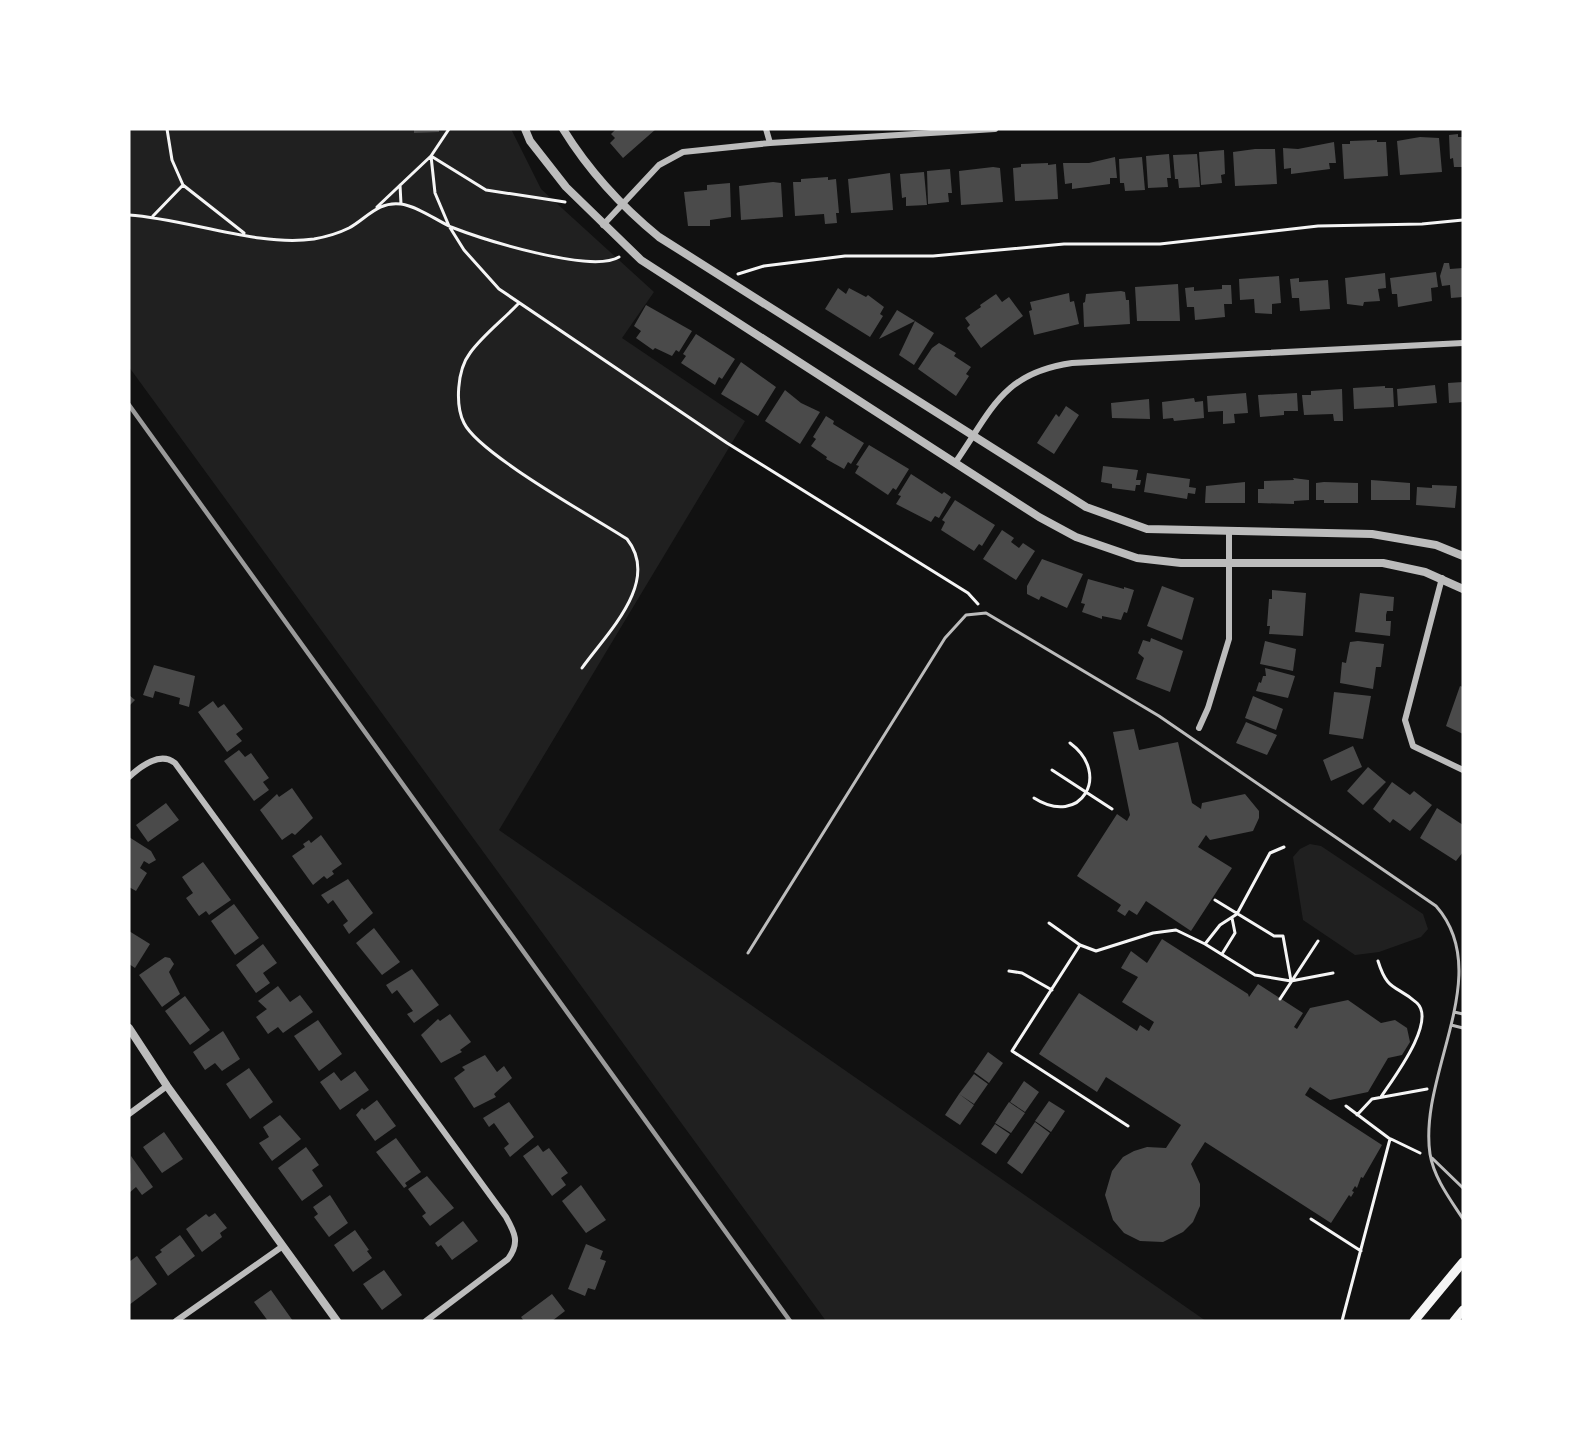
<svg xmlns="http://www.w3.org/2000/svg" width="1592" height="1450" viewBox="0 0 1592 1450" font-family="'Exo 2',sans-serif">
	<rect width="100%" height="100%" fill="#111"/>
	<!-- green -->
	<path fill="#202020" d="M129,129H511L541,189L654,292L622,338L745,421L499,830L1206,1321H826L129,367Z
		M1310,844L1321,846L1423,914L1428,929L1421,937L1379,952L1355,955L1303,920L1293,857L1300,849Z"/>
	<!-- building -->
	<path fill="#4a4a4a" d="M414,129H439V132L414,133Z
		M616,129H656L623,158L610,143L615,138L611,134Z
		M1458,134V137H1463V167H1454L1453,158L1450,159L1449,135Z
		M1420,137L1439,138L1442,172L1400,175L1397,141Z
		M1377,140V142H1386L1388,176L1344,179L1342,144H1350V141Z
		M1334,142L1336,163H1329L1330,169L1291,174V168L1284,169L1283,148L1298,149Z
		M1255,149H1275L1277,184L1235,186L1233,152Z
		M1224,150L1225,174L1221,175L1222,183L1201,185L1199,152Z
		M1169,154L1171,178H1167L1168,187L1148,188L1146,156Z
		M1197,154L1200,187L1179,188L1178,179H1175L1173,155Z
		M1115,157L1117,178H1110V184L1072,189V183L1065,184L1063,163H1089Z
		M1142,157L1145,190L1125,191L1124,183H1120L1119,159Z
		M1048,163V165L1056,164L1058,199L1015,201L1013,168L1021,167V164Z
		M993,167L1000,168L1003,202L961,205L959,171Z
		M950,169L952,193H948L949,202L928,204L927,171Z
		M924,172L927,205L906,206V197L902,198L900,174Z
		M890,173L893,210L851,213L848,179Z
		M828,177V180L836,179L839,213H836L837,223L825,224L824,214L795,216L793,182H801V179Z
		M773,182L781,183L783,217L741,220L739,186Z
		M730,183L731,217L710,220V226H688L684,192L707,190V185Z
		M1444,263H1449L1450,269L1463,268V297L1451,298L1450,285L1442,286L1440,276Z
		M1436,272L1438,287L1431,288L1432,301L1398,307L1397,294H1392L1390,278Z
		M1385,273L1386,288L1378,289L1380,301L1364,302L1363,306L1347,304L1345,278Z
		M1279,276L1281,303L1272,304V314L1255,313L1254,299L1240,300L1239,279Z
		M1299,278V282L1328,280L1330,309L1300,311L1299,298H1292L1290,279Z
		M1178,284L1180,321H1137L1135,287Z
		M1222,285H1231L1232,304H1224L1225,317L1195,320L1194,307H1187L1185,288L1194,287V291L1222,289Z
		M838,288L846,294L849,288L866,297L868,295L884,307L880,314L883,316L870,337L825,309Z
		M1121,291L1125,292L1126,300H1129L1130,324L1084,327L1083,303L1085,302L1086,294Z
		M1069,293L1070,302L1074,301L1079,324L1034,335L1029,311L1032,310L1030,302Z
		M996,294L1002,302L1009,297L1023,316L981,348L967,328L970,325L965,318L981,307L980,305Z
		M646,305L692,331L679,352L676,350L672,356L655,348L653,350L636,338L641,331L634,326Z
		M897,310L915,321L879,339Z
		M915,321L934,333L914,365L899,355Z
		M696,334L735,359L722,379L719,377L715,385L681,363L686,356L683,354Z
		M939,343L956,353L954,356L971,367L966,374L969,376L956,396L918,369L932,348Z
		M741,362L776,387L758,416L721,394Z
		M1463,382V402L1449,403L1448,383Z
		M1435,385L1437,403L1398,406L1397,389Z
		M1385,386V388H1393L1394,407L1354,409L1353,388Z
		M1342,389L1343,421H1334L1333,414L1304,415L1302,395H1311V391Z
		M785,390L801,403L820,412L800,444L765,421Z
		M1246,393L1248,413L1234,414L1235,423L1223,424V411L1208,412L1207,396Z
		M1297,393L1298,411H1284V415L1260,417L1258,395Z
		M1194,398L1195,402L1203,401L1204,418L1174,421L1173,418L1163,419L1162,402Z
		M1149,399L1150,419L1112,418L1111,403Z
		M1066,406L1079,415L1054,454L1037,443L1056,414L1059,417Z
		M826,416L834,421L833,424L864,443L851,464L848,462L844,469L826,459L827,457L811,446L816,439L813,437Z
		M869,445L909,469L896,490L893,488L888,495L855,473L859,466L856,465Z
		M1103,466L1138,470L1136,480H1141L1140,485H1136L1135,491L1112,488V484L1101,482Z
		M1147,473L1190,479L1189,487L1196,488L1195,494L1188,493L1187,499L1144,492Z
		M911,474L942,494L944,492L951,497L939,518L935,516L931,522L896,504L901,496L898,495Z
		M1293,478L1309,480V500L1294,501V504L1258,503V489H1264V481L1294,480Z
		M1371,480L1410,483V500H1371Z
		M1245,482V503H1205L1206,486Z
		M1324,482L1358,483V503H1324V500H1316V483Z
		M1432,485L1457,486L1455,508L1416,505L1417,487L1432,488Z
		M955,500L995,525L982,546L979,544L974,551L941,530L945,522L942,520Z
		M1002,530L1014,538L1011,542L1019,548L1023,543L1035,551L1016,580L983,559Z
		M1042,559L1083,574L1067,608L1041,596L1039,600L1027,594V586Z
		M1088,579L1124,589V587L1134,590L1127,613L1124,612L1121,620L1102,616V619L1082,612L1085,604L1081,603Z
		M1162,586L1194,598L1182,640L1147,626Z
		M1272,590L1306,593L1303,636L1269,634L1270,626H1267L1269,599H1272Z
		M1360,593L1394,597L1393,611H1387L1386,615V621H1391L1390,636L1355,632Z
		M1151,638L1183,651L1170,692L1136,679L1144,658L1138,653L1143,640L1150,642Z
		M1265,641L1296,649L1293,671L1260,664Z
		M1358,641L1384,644L1381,667H1376L1373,689L1340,683L1342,662L1346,663L1350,642Z
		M154,665L195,676L189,707L179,704L180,698L155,691L153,698L143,695Z
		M1265,668L1295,676L1288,698L1256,691L1259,682L1261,683L1263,676H1266Z
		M1460,686L1463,687V734L1446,726Z
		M1334,692L1371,696L1363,739L1329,734Z
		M129,695L135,700L129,706Z
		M1253,696L1283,709L1276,730L1245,718Z
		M213,701L218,708L224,704L243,729L236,734L242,741L227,752L198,712Z
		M1246,722L1277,735L1267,755L1236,743Z
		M1134,729L1139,750L1178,742L1192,803L1201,809L1202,803L1245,794L1259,811V818L1253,831L1210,840L1206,835L1198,847L1232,868L1191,931L1146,901L1137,915L1129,910L1125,916L1117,911L1121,905L1077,876L1117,814L1127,821L1130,815L1113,732Z
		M1353,746L1362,767L1331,781L1323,760Z
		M239,750L245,757L251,753L269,778L263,782L269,790L254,801L224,761Z
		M1368,767L1386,782L1363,805L1347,791Z
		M1392,782L1410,795L1414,791L1432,805L1410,831L1393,819L1390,823L1373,809Z
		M292,788L313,818L295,835L292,833L282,840L260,810L277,794L279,797Z
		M166,803L179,820L148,842L136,825Z
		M1437,808L1463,825V852L1456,861L1420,838Z
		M321,835L342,864L332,871L334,874L327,879L324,876L313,885L292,856L305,847L303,844L309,840L311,843Z
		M129,837L151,851L156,860L149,864L144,861L140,868L147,873L136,891L129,887Z
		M203,862L231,900L209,915L206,911L199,916L186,898L193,893L182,877Z
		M348,879L373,913L349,934L343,925L348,921L333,900L328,904L321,895Z
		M234,904L259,938L235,955L211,921Z
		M374,928L400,962L382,975L356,943Z
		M129,931L150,944L135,968L129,964Z
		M1162,939L1248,994L1249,997L1258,984L1303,1013L1294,1027L1297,1029L1310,1008L1348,1000L1381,1023L1395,1020L1407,1028L1410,1042L1402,1055L1388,1058L1368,1092L1330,1100L1310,1087L1305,1095L1382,1145L1363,1178L1361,1177L1357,1188L1355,1186L1352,1191L1354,1192L1351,1197L1349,1195L1331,1223L1205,1142L1191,1164L1200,1184V1206L1193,1222L1183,1232L1163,1242L1140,1241L1124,1233L1113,1220L1105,1195L1112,1171L1123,1157L1134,1151L1147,1147L1166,1148L1181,1125L1106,1077L1097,1092L1039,1054L1079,993L1137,1031L1140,1025L1149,1031L1154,1022L1122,1002L1138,977L1121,968L1131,951L1147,963Z
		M263,944L277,963L263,973L270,983L256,993L236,965Z
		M165,957L170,958L174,964L169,972L180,994L162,1007L139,975Z
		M412,969L439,1005L414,1023L407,1014L413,1011L397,990L392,994L386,985Z
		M278,986L290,1002L300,995L313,1012L283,1033L278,1027L268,1034L256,1017L267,1009L270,1012L258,1001Z
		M185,996L210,1030L190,1045L165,1011Z
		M450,1014L471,1042L460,1050L462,1052L441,1063L421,1035L438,1019L440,1021Z
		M318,1020L342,1054L319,1071L294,1036Z
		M223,1031L240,1059L222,1071L215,1063L205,1070L193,1052Z
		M988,1052L1003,1063L989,1083L974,1072Z
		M485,1055L497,1072L504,1066L512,1078L494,1094L496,1097L474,1108L454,1078L465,1070L462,1067Z
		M249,1068L273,1102L250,1119L226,1084Z
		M355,1071L369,1090L340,1110L320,1082L334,1072L341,1081Z
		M974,1074L988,1084L974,1104L959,1094Z
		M1024,1081L1039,1092L1025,1112L1010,1102Z
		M959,1094L974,1105L960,1125L945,1115Z
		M377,1100L396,1126L375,1141L356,1115L362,1108L364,1110Z
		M1049,1101L1065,1111L1051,1132L1035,1121Z
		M509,1102L534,1137L510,1157L504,1148L509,1144L494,1123L489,1127L483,1118Z
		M1009,1102L1025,1113L1011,1133L995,1123Z
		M280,1115L301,1139L272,1161L259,1143L269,1137L263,1127Z
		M1035,1122L1050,1133L1022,1174L1007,1163Z
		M995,1124L1010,1134L996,1154L981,1144Z
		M164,1132L183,1159L162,1173L143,1147Z
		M396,1138L421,1172L405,1183L407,1186L404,1188L376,1152Z
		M538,1145L543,1152L549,1148L568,1173L561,1178L566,1185L552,1196L523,1156Z
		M306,1147L319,1165L312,1170L323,1186L302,1201L278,1168Z
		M131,1156L153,1187L142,1195L136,1187L129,1193Z
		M427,1176L454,1208L430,1226L422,1216L426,1213L408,1189Z
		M581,1185L606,1220L586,1233L562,1201Z
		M330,1195L348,1223L329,1237L314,1217L318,1214L313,1207Z
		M215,1213L227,1228L220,1233L222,1237L202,1252L186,1229L206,1214L209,1217Z
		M463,1221L478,1241L452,1260L441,1245L438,1247L435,1243Z
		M355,1230L369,1250L367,1251L372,1258L353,1272L334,1245Z
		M180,1235L195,1256L168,1276L155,1257L162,1252L160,1250Z
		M586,1244L603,1251L600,1259L606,1261L595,1290L588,1288L585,1296L568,1289Z
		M137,1256L157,1284L129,1305V1262Z
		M384,1270L402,1295L382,1310L363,1284Z
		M271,1290L293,1321H268L254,1302Z
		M552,1294L565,1311L552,1321H524L521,1317Z"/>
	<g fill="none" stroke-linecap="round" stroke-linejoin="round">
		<!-- path -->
		<path stroke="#f5f5f5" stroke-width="3" d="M167,129L172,160L183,185L244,233
			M449,129L431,156L435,193L449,226L464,250L499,289L727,443L968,593L978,604
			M400,185L401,204
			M377,207L431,156L486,190L565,202
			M129,215C188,219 257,247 314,239C325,237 339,233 349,228C367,218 378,201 401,204C417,206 436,220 451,227C482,239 591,274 619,257
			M153,216L183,185
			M738,274L764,266L845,256H933L1064,244H1160L1318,226L1422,224L1463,220
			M518,304C503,320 483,335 470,353C457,370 455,405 464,423C479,454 593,517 627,539C661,582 607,633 582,668
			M1052,770L1112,809
			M1034,798C1081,828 1112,774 1070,743
			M1284,847L1270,853L1237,914L1220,925L1205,944L1255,975L1291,981
			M1215,900L1274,936H1283L1291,981L1333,973
			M1049,923L1080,945L1096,951L1153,933L1176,930L1205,944
			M1080,945L1012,1051L1128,1126
			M1222,954L1235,933L1232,918
			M1378,961C1388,993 1396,984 1417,1003C1437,1022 1392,1080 1381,1097
			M1009,971L1022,973L1052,990
			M1280,999L1318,941
			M1357,1115L1372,1099L1427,1089
			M1391,1139L1420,1153
			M1311,1219L1361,1251
			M1342,1321L1390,1139L1346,1106"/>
		<!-- service -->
		<path stroke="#bcbcbc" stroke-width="3" d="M748,953L945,638L966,615L986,613L1159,716L1436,906C1496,974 1418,1074 1430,1154C1434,1178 1450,1199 1463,1219
			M1454,1012L1463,1014
			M1451,1025L1463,1028
			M1432,1158L1463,1188"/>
		<!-- minor -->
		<path stroke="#bcbcbc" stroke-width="6" d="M766,129L770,143
			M603,225L659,165L683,152L770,143L995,129
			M955,463C992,410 1002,373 1072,363L1463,343
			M1442,578L1405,720L1413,746L1463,770
			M1199,728L1208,708L1229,639V533
			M129,777C141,766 160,751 175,763L506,1217C515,1233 520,1243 508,1259L426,1321
			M129,1114L167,1086
			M176,1321L283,1246"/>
		<!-- tertiary -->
		<path stroke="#bcbcbc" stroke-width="8" d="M525,129L530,141L566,187L641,260L1039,517L1076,537L1137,558L1181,563H1383L1425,572L1463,589
			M563,129C589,171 621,206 659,237L1086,507L1147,529L1372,534L1436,545L1463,556
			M129,1028L167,1086L337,1321"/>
		<!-- secondary -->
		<path stroke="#f5f5f5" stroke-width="9" d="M1414,1321L1463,1262
			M1454,1321L1463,1310"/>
		<!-- rail -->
		<path stroke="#9a9a9a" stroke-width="4.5" d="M129,405L790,1321"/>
	</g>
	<!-- border -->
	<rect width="1592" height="1450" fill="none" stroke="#ffffff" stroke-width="261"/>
</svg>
